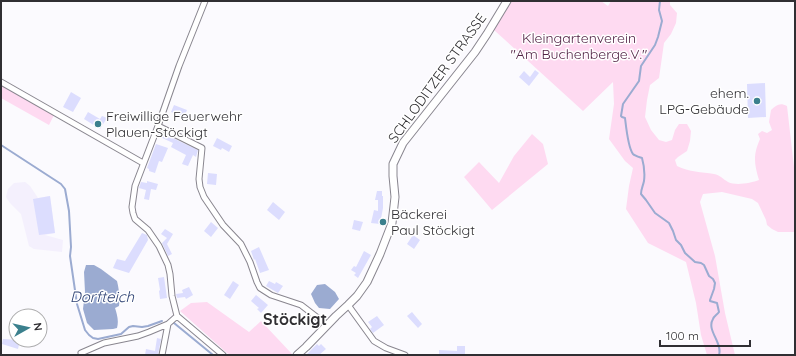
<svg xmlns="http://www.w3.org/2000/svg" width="796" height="356" viewBox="0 0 796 356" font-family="Quicksand,sans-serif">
	<rect width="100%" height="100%" fill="#fbfafe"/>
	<!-- built -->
	<path fill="#f4f0fd" d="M25,182L30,186L38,198L50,196L55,233L45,235L63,240L62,252L34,249L29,246L21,214L10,203L6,197L8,189L14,183Z"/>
	<!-- green -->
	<path fill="#fedaf1" d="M512,1H601L608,6L611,1H670V5L677,13L676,23L671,34L664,43L659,78L650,85L647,100L645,117L651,130L659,140L666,142L672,140L675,130L679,124H687L691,131L690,141L687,151L678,157L675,160L677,166C689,172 702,172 714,174C720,175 723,179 728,182C736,186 751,183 759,180C754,163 753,155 760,139L758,134L762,131L767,133L772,130L769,122L771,110C776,105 780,102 787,106L795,176V232H778L772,229L767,225L766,220L758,203L752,199L722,192L703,194L700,202L715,256L725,313L735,355H707L701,335L696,303L686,262L648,243L626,209L629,186L633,168L625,161L609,139L614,104L613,82L583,111L494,30Z
		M1,85L54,115L49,125L1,98Z
		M532,134L543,144L548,164L492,210L464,177L479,162L499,183L514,156Z
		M207,302L249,332L261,321L292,354L291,355H231L227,353L180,311L191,303Z"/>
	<!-- water -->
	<path fill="#9babd1" d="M86,265H94L101,269L117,281C119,289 120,298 119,306L115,308C117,314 119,321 117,328L113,329L94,330L87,323L83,309L85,292L84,272Z
		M325,284L335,292L339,299L330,309L319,308L315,303L311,294L317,285Z"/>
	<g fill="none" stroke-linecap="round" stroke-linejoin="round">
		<!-- stream -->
		<path stroke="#9babd1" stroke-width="2" d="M660,1L659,10L662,21L658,37L655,45L641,66L639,81L623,104L621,116L622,117L625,118C626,126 628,148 633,154C635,156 639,157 642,158C644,165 645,173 644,181C643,186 641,189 641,194L646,200L655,213L669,223L673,231L676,240L681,245L685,253L695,262L701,263L704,265L709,276L713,279L715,283L714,289L710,300V301L717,303L719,312C717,315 714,316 713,319C706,330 723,343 719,355
			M1,145L61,184L65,189L69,211L71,247L70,256L77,304L85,330L89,335L93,338L98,339L121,334L129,327L133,326L142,327L148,326L162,321
			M174,323L213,355"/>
	</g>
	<!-- building -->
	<path fill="#dcddfe" d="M535,70L539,73L529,86L519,77L524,71L530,77Z
		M765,83L766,117L748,118L747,84Z
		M71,92L81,98L73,112L63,107Z
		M174,105L187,110L184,117L171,112Z
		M88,112L100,119L102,116L107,118L100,129L84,119Z
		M160,132L198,150L196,157L193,155L188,166L182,164L186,155L171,147L173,143L158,136Z
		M217,138L232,146L229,152L222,148L221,150L213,146Z
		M156,144L168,148L162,162L159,161L155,173L149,171V169L147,168Z
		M208,173L217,174L216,185L207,184Z
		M147,181L158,184L156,190L151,189L149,200L144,199L146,190L139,188L141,182L147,183Z
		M377,191H382V196H383V208L380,224L371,223L374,210L378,211V200H375Z
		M50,196L55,233L39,235L33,199Z
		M273,202L285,212L279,220L267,210Z
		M354,220L363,222L360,231L352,229Z
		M211,222L218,228L211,237L204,231Z
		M165,229L173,234L167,244L172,254L168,256L162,243L167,238L161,234Z
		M142,233L147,235L148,240L129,273L113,268L117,259L125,261Z
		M413,235L420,240L414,249L407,244Z
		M259,247L269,270L260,273L255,259L254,260L251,251Z
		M364,251L371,255L358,278L354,275L356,273L351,270L354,266L356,267Z
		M164,277L167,298L160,299L159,291L160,290L158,278Z
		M233,281L239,285L230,299L224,295Z
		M269,281L275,284L276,282L283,286L278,293L266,286Z
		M189,287L193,295L186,299L185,297L177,298L176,294L183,293L182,290Z
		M256,295L268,305L261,313L257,309L259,308L251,301Z
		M412,312L422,324L418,328L407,316Z
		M377,316L384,325L373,333L370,329L372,327L368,322Z
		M157,338L161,339L158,355H145L146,349L155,351Z
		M3,339L20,340L18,349L2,344Z
		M317,344L319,346L321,344L326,349L319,355H306Z
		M457,346H465V355H439V350L457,351Z"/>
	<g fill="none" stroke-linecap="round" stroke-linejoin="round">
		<defs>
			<path id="street" d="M205,1L179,66L158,126L135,186L132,207L133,213L135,219L148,230L159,246L168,265L170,274L172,296L177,316L223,355
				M1,82L143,163
				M158,126L202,148L199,179L200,187L204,197L223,225L241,244L250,262L257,282L260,288L271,295L301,305L327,325
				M348,305L374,341L386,348L405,355
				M81,353L104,343L138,336L149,332L168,324L177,316
				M162,355L168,324"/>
			<path id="secondary" d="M297,355L306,347L336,316L348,305L357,296L367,282L380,254L392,223L394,206L395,197L393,176V164L403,143L475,52L487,34L507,1"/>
		</defs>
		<!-- street casing -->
		<use href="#street" stroke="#89868f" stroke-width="7"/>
		<!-- secondary casing -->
		<use href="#secondary" stroke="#89868f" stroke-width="9"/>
		<!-- street -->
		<use href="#street" stroke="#fff" stroke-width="5"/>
		<!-- secondary -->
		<use href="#secondary" stroke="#fff" stroke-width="7"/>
	</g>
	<!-- markers -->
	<g fill="#3b808d" stroke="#fff" stroke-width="1.5">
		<circle cx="757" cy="101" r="4"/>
		<circle cx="98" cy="124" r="4"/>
		<circle cx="383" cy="222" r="4"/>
	</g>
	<g text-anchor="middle" stroke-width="3" stroke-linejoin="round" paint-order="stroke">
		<!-- park labels -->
		<g font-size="14" fill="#532346" stroke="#fff">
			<text x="579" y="43">Kleingartenverein<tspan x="579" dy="16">"Am Buchenberge.V."</tspan></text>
		</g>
		<!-- street labels -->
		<g font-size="14" fill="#302f33" stroke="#fff">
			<text transform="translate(437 78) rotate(-54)" y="5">SCHLODITZER STRASSE</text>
		</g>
		<!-- poi labels -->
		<g font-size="14" fill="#302f33" stroke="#fff" text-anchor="start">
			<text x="749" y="98" text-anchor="end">ehem.<tspan x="749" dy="16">LPG-Gebäude</tspan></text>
			<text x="106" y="121">Freiwillige Feuerwehr<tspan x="106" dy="16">Plauen-Stöckigt</tspan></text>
			<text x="391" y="219">Bäckerei<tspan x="391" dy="16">Paul Stöckigt</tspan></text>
		</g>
		<!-- water labels -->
		<g font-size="15" font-style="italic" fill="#2f4274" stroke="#fff">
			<text x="102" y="302">Dorfteich</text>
		</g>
		<!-- quarter labels -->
		<g font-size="16" font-weight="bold" fill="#302f33" stroke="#fff">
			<text x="295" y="325">Stöckigt</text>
		</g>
	</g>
	<!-- border -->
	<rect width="796" height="356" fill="none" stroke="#302f33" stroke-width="4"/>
	<!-- north arrow -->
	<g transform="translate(28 328) rotate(82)"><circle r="19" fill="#ffffff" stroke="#acacad"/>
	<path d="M0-3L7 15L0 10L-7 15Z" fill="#3b808d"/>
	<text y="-6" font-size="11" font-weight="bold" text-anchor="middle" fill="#302f33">N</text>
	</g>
	<!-- scale -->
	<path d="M660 340v6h90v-6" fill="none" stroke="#302f33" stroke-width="2"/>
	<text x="666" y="340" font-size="12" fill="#302f33" stroke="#ffffff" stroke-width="3" paint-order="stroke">100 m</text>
</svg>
